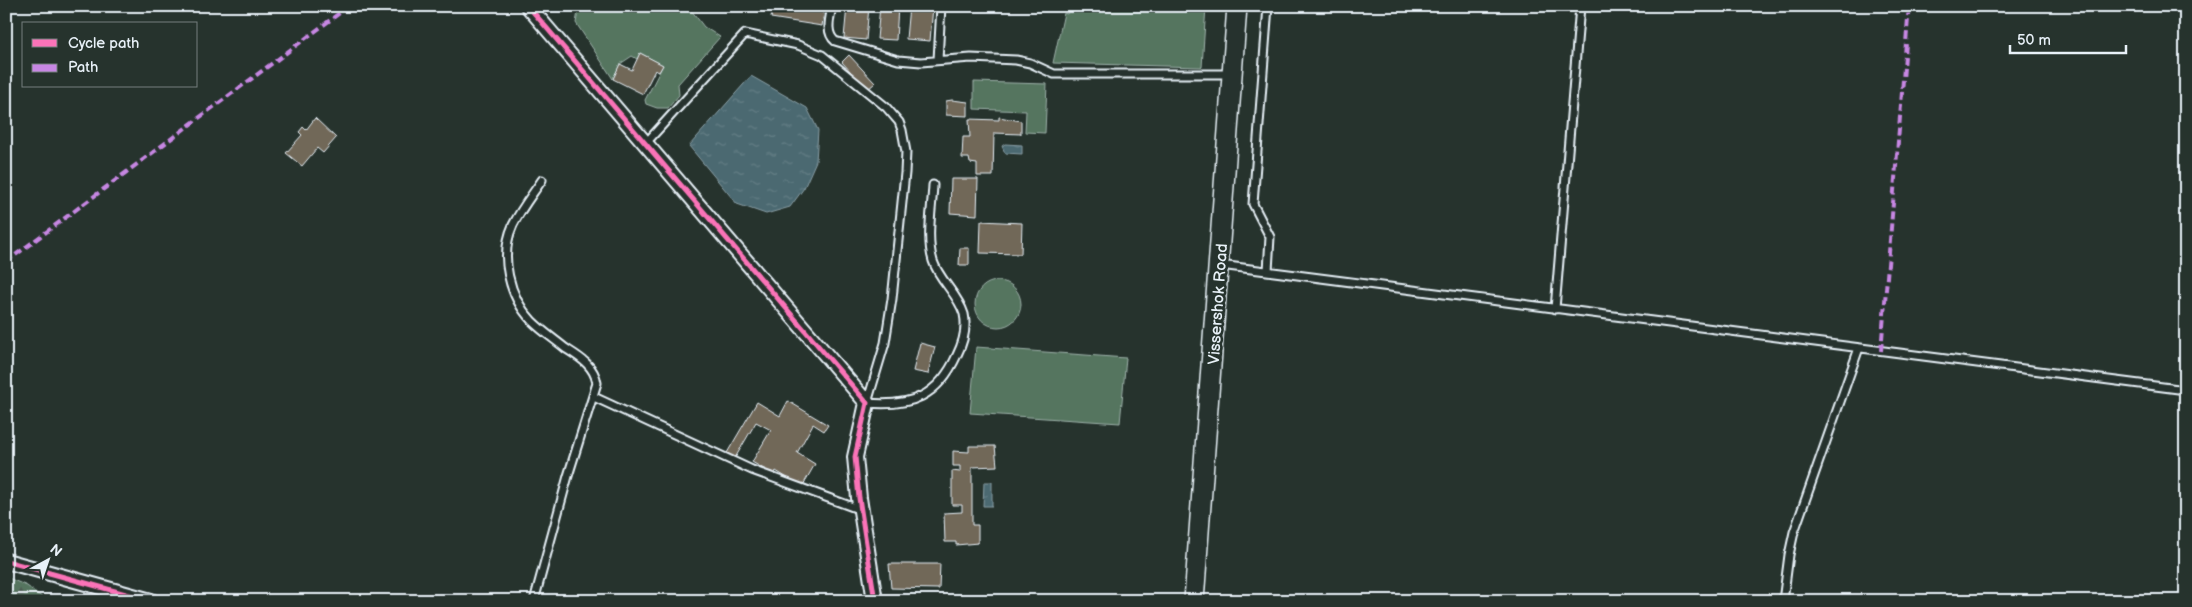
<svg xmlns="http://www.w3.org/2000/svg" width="2192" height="607" viewBox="0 0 2192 607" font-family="'Balsamiq Sans',sans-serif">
	<defs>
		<pattern id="forest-firs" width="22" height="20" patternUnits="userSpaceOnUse" patternTransform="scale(1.25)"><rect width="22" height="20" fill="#55745e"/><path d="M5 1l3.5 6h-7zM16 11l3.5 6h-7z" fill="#4d5c53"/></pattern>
		<pattern id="water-ripples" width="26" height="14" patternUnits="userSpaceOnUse" patternTransform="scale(1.25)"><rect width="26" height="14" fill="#4b6971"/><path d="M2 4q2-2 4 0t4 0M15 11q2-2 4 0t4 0" fill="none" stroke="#657f86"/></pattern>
	</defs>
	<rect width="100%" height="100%" fill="#26332d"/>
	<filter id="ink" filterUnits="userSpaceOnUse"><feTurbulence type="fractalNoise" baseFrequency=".02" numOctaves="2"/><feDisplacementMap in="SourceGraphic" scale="10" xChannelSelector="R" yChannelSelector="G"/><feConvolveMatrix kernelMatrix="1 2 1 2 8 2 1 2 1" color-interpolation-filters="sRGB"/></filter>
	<g filter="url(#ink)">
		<!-- forest -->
		<path fill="url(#forest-firs)" stroke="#9eb2ab" d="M6,577L27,586L47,601H6Z"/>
		<!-- green -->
		<path fill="#55745e" stroke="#9eb2ab" d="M579,6H688L704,27L720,37L678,84L679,95L668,108H657L646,104L645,100L663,65L640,53L637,59L632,56L620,64L613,79L576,23Z
			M1070,6H1206L1202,67L1053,63L1064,13L1067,14Z
			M974,82L1047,84L1045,133L1025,132L1026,111L974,109Z
			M975 304a23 23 0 1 1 46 0a23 23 0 1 1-46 0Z
			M976,347L1126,358L1120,423L970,413Z"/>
		<!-- water -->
		<path fill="url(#water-ripples)" stroke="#8a9fa7" d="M751,76L807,108L818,130L816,161L804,188L790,207L766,214L737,204L689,146Z
			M1005,144L1022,145V154L1005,153L1002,146Z
			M984,482H992V506H983Z"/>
		<!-- building -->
		<path fill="#716759" stroke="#e8f1f8" d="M773,6H825L822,26L771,18Z
			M847,6H869L866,40L844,38Z
			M880,6H898L896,40L877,39Z
			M909,6H933L930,41L906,39Z
			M640,53L663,65L659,72L655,70L643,94L613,79L620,64L632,70Z
			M849,55L875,83L867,90L842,62Z
			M952,100L968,102V116L946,115V101Z
			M999,117L1021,121V134L994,133L993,176H977V164L970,163L969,158H962L963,137H970L969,119L999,120Z
			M315,118L336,138L323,153L317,148L302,166L286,153L302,135L299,132L303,127L306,130Z
			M951,179H978L977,215L950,213Z
			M981,221L1022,223L1021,254L980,253Z
			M960,248H969V265H959Z
			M920,343L935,347L928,374L913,371Z
			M788,401L828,425L824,431L813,424L797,453L815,464L802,487L776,471L774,475L752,462L771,430L756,422L735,458L727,453L757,402L780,416Z
			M969,446H995L997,466L972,467V525H978V543L956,545V542H945L944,513L962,512V505H952V471L960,472V466H953V451L969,452Z
			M889,564H940L939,589L891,588Z"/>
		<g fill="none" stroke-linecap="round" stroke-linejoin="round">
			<defs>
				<path id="lane" d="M832,6C830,18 825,32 835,41L898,60L921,62L971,58L1016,60L1030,63L1054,74H1232
					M1268,6L1253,204L1270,237L1268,271
					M938,60L941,6
					M645,144L745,34L798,45L822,55L886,107L899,122L902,130L906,152L905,173L892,299L885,343L867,403C911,407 938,397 957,355C963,343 967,328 964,314C958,294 939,280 933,261C926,238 932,209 933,185
					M1220,265L2186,390
					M1555,309L1580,6
					M594,397L752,470L861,510
					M534,601L568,476L597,383C594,365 579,357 565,348C554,339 542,331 532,321C509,297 499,256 513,225C521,209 532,195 542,180
					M1783,601L1789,555L1794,532L1859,348"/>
				<path id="street" d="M528,6L867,403L855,457L859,498L875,601
					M6,561L151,601"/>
				<path id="secondary" d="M1194,601L1237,6"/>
			</defs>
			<!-- lane casing -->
			<use href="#lane" stroke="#e8f1f8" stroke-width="11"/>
			<!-- street casing -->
			<use href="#street" stroke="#e8f1f8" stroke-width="18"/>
			<!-- secondary casing -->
			<use href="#secondary" stroke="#e8f1f8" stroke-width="22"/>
			<!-- lane -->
			<use href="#lane" stroke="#26332d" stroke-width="7"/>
			<!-- street -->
			<use href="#street" stroke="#26332d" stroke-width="14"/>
			<!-- secondary -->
			<use href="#secondary" stroke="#26332d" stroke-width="19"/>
			<!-- quiet -->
			<path stroke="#c787e3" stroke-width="4" stroke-dasharray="8 4" stroke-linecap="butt" d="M6,262L349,6
				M1881,351L1909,6"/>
			<defs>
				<path id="cycleway" d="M528,6L867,403L855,457L859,498L875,601
					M6,561L151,601"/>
			</defs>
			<!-- cycleway casing -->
			<use href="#cycleway" stroke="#26332d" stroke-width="8"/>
			<!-- cycleway -->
			<use href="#cycleway" stroke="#fb73b8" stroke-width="5"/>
		</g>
	</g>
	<g text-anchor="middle" stroke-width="5" stroke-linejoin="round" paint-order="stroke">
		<!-- street labels -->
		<g font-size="16" fill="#e8f1f8" stroke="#26332d">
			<text transform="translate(1217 304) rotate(-86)" y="6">Vissershok Road</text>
		</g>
	</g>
	<!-- margin -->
	<rect width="2192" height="607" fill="none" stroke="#26332d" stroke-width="25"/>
	<rect x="12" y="12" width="2167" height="582" fill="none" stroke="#e8f1f8" stroke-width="2" filter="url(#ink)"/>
	<!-- legend -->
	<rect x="22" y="22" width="175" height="65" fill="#26332d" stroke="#747f7e"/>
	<rect x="32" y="39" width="25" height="8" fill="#fb73b8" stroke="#747f7e"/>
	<text x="68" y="48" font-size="15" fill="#e8f1f8">Cycle path</text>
	<rect x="32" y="64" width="25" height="8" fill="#c787e3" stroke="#747f7e"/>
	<text x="68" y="72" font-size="15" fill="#e8f1f8">Path</text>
	<!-- north arrow -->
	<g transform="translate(48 560) rotate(40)" stroke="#26332d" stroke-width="4" paint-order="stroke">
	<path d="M0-4L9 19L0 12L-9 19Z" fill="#e8f1f8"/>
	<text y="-8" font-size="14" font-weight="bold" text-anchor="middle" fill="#e8f1f8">N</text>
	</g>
	<!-- scale -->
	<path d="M2010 45v8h116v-8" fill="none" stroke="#e8f1f8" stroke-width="2.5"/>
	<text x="2017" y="45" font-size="15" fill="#e8f1f8" stroke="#26332d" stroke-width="4" paint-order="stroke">50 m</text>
</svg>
